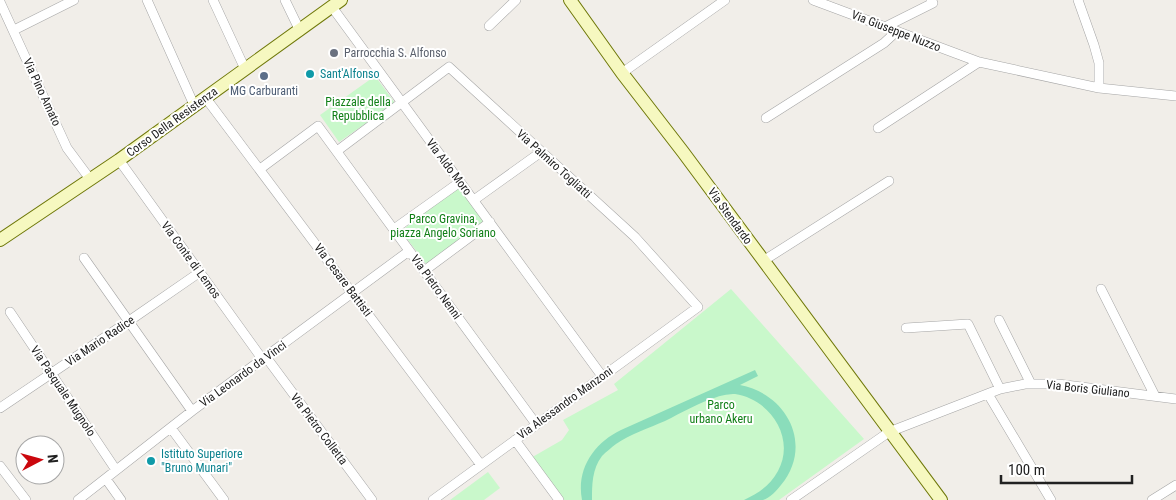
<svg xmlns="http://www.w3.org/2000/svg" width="1176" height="500" viewBox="0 0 1176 500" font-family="'Roboto Condensed',sans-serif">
	<rect width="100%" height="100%" fill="#f1eee9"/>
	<!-- park -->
	<path fill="#c9f8cb" d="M375,76L395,103L339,142L320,115Z
		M460,186L485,220L427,265L401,231Z
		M731,289L864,439L779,500H563L529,459L562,440L569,430L563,420L618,390L614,384Z
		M488,472L500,488L484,500H450Z"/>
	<!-- pitch -->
	<path fill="#8addbb" d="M755,370L758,376L740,385C787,394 814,445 781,485C777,490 770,498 763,500C758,500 750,500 744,500C758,493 770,486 778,471C796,438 770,399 735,394C730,394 722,395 717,397C700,402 681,413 665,421C649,428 630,434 616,444C612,447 606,452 602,456C592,469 592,485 592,500H582C576,469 594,443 621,430Z"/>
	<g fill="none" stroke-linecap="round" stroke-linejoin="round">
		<defs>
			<path id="street" d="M147,0L194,105
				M213,0L245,69
				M285,0L300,31
				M813,0L979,62L1099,88L1176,96
				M1078,0L1094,45L1099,63V88
				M0,2L67,148L90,179
				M332,7L602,376
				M489,26L516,0
				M887,26L933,3L931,0
				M14,30L74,0
				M622,73L725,0
				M205,97L481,465
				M766,118L884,43L897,31
				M878,128L979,62
				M337,151L449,67L635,237L698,307L433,500
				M119,160L263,360
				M260,169L318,126L536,424
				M474,200L541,152
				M394,229L460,182
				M84,258L192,411
				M763,261L889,181
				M424,271L490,222
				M1101,289L1155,396
				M10,312L116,470
				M999,320L1031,384
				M906,328L968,324L1000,389
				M266,357L372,500
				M988,394L1051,500
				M0,408L129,321L200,272
				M171,428L224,500
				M515,440L559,500
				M0,466L26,500
				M106,479L121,500
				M78,500L192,411L409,251
				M791,500L889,432L1000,389L1025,384H1058L1176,399
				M1152,500L1176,485"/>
			<path id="secondary" d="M570,0L622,73L683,152L941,500
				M0,240L119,160L341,0"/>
		</defs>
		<!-- street casing -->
		<use href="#street" stroke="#a5a5a5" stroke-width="10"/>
		<!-- secondary casing -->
		<use href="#secondary" stroke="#6f7809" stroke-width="14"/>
		<!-- street -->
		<use href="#street" stroke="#fff" stroke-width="9"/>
		<!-- secondary -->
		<use href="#secondary" stroke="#f6f8c0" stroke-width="12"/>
	</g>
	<!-- markers -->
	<circle fill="#6b7280" stroke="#fff" stroke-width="2" cx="334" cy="53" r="5"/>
	<g fill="#0f9aa8" stroke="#fff" stroke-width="2">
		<circle cx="310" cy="74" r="5"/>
		<circle cx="151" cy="461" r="5"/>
	</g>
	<circle fill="#5c6f8a" stroke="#fff" stroke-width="2" cx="264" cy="76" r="5"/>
	<g text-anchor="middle" stroke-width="4" stroke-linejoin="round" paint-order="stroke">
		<!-- street labels -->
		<g font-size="12" fill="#212121" stroke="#fff">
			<text transform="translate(896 31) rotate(21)" y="4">Via Giuseppe Nuzzo</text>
			<text transform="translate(42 92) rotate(65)" y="4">Via Pino Amato</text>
			<text transform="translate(172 122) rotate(-36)" y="4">Corso Della Resistenza</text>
			<text transform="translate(554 164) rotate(42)" y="4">Via Palmiro Togliatti</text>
			<text transform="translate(449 167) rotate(53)" y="4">Via Aldo Moro</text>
			<text transform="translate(730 216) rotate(54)" y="4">Via Stendardo</text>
			<text transform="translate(191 260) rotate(54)" y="4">Via Conte di Lemos</text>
			<text transform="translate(343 280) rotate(53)" y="4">Via Cesare Battisti</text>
			<text transform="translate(436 287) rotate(54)" y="4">Via Pietro Nenni</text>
			<text transform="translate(100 341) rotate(-34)" y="4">Via Mario Radice</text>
			<text transform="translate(243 374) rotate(-36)" y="4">Via Leonardo da Vinci</text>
			<text transform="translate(1088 389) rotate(6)" y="4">Via Boris Giuliano</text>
			<text transform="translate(63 391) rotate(56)" y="4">Via Pasquale Mugnolo</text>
			<text transform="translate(565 403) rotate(-36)" y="4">Via Alessandro Manzoni</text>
			<text transform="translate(319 429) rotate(53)" y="4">Via Pietro Colletta</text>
		</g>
		<!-- worship labels -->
		<g font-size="12" fill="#5b616d" stroke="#fff" text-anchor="start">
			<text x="344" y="57">Parrocchia S. Alfonso</text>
		</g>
		<!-- culture labels -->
		<g font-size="12" fill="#0d838f" stroke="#fff" text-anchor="start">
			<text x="320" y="78">Sant'Alfonso</text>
			<text x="161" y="458">Istituto Superiore<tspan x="161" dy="14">"Bruno Munari"</tspan></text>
		</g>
		<!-- service labels -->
		<g font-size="12" fill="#4e5e75" stroke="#fff">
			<text x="264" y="95">MG Carburanti</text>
		</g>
		<!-- park labels -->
		<g font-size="12" fill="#107f16" stroke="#fff">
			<text x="358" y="106">Piazzale della<tspan x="358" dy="14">Repubblica</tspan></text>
			<text x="443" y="223">Parco Gravina,<tspan x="443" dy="14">piazza Angelo Soriano</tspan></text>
			<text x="721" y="409">Parco<tspan x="721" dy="14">urbano Akeru</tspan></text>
		</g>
	</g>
	<!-- north arrow -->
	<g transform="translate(40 460) rotate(84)"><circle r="24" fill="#ffffff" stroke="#a6a6a6"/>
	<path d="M0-4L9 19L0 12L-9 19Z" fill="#cb070d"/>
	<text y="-8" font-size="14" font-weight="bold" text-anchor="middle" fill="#212121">N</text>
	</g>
	<!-- scale -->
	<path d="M1001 475v8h131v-8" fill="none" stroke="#212121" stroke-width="2.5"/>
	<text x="1008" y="475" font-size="15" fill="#212121" stroke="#ffffff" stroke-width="4" paint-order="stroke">100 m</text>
</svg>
